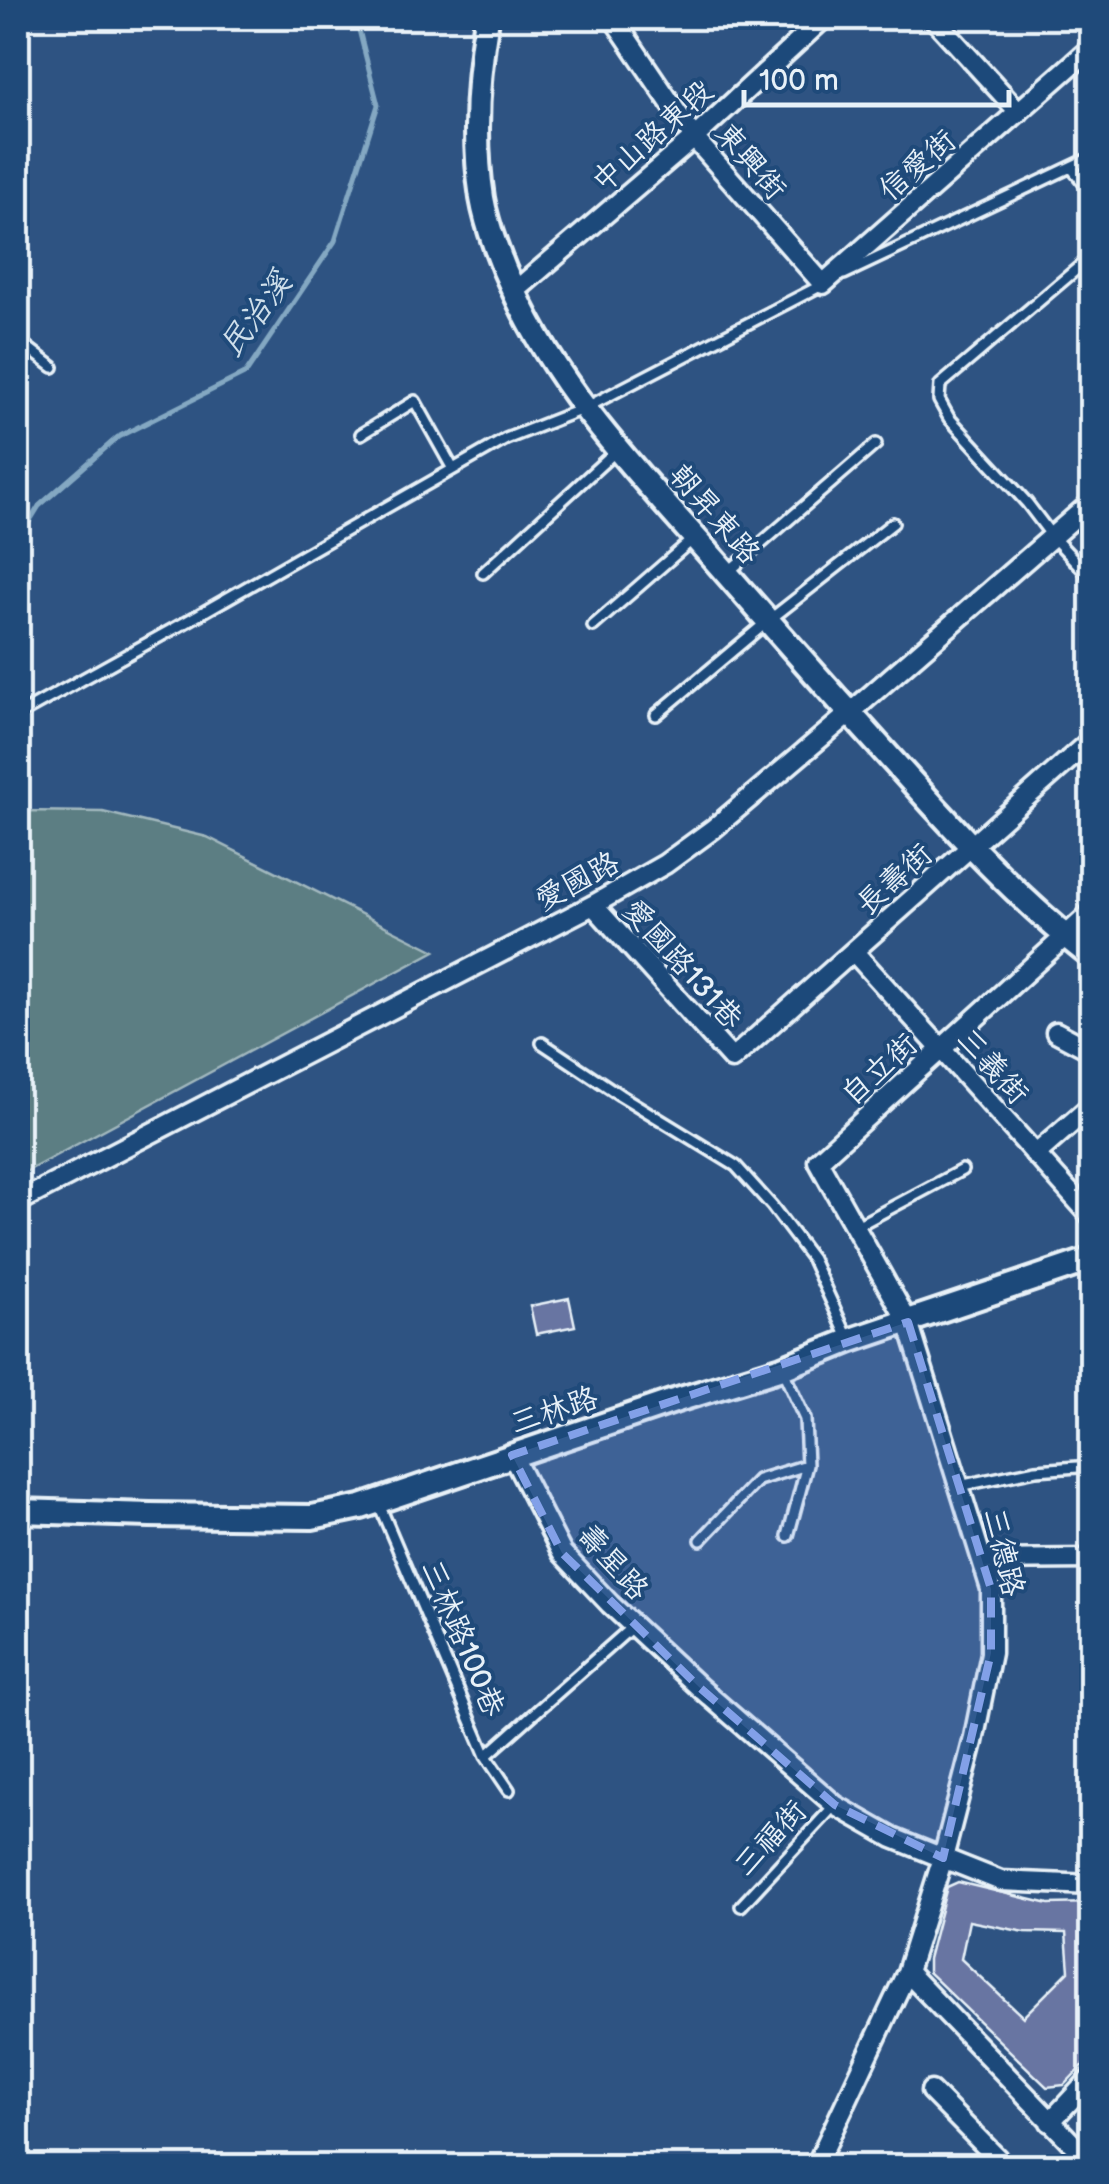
<svg xmlns="http://www.w3.org/2000/svg" width="1109" height="2184" viewBox="0 0 1109 2184" font-family="'Balsamiq Sans','LXGW WenKai TC',sans-serif">
	<rect width="100%" height="100%" fill="#2e5382"/>
	<filter id="ink" filterUnits="userSpaceOnUse"><feTurbulence type="fractalNoise" baseFrequency=".01" numOctaves="2"/><feDisplacementMap in="SourceGraphic" scale="20" xChannelSelector="R" yChannelSelector="G"/><feConvolveMatrix kernelMatrix="1 2 1 2 8 2 1 2 1" color-interpolation-filters="sRGB"/></filter>
	<g filter="url(#ink)">
		<!-- green -->
		<path fill="#5b7e83" stroke="#a2b8be" stroke-width="2.5" d="M18,811L103,812L207,837L435,951L18,1176Z"/>
		<g fill="none" stroke-linecap="round" stroke-linejoin="round">
			<!-- stream -->
			<path stroke="#84a8c2" stroke-width="5" d="M18,540L39,506L118,437L246,373L335,241L378,105L356,18"/>
		</g>
		<!-- building -->
		<path fill="#6875a2" stroke="#e8f1f8" stroke-width="2.5" fill-rule="evenodd" d="M569,1298L575,1326L536,1334L530,1306Z
			M958,1882L1049,1904L1092,1903V2056L1064,2085L1047,2087L928,1972V1959L947,1887ZM969,1921L1025,1932L1066,1933L1069,1971L1023,2017L961,1959Z"/>
		<g fill="none" stroke-linecap="round" stroke-linejoin="round">
			<defs>
				<path id="lane" d="M1071,167L1092,193
					M1092,256L940,385L939,400L949,418L1027,503L1052,536L1092,579
					M844,274L1092,157
					M18,340L53,367
					M361,434L415,401L453,469
					M483,573L617,450
					M727,573L876,444
					M593,626L693,539
					M18,715L186,622L506,439L585,408L826,283
					M656,715L768,621L893,523
					M542,1043L620,1095L736,1166L772,1206L812,1259L848,1338
					M855,1227L962,1170
					M783,1371L805,1419L807,1465L788,1536
					M959,1486L1036,1470L1092,1466
					M378,1502L486,1756L509,1790
					M701,1540L758,1480L807,1465
					M486,1756L633,1626
					M741,1906L835,1805"/>
				<path id="street" d="M613,18L694,138L823,284L1092,47
					M933,18L1019,112
					M514,292L694,138L824,18
					M593,905L732,1059L1092,739
					M854,952L1092,1217
					M1056,1032L1092,1051
					M1035,1155L1092,1105
					M18,1202L593,905L665,864L713,829L850,713L1092,502
					M512,1455L562,1553L610,1604L699,1687L835,1805L893,1838L1001,1881L1092,1885
					M982,1560L1092,1559
					M907,1972L1092,2164
					M931,2091L1005,2166
					M1050,2122L1092,2077
					M816,2166L907,1972L943,1858L973,1742L991,1653V1589L908,1322L818,1161L1092,912"/>
				<path id="secondary" d="M487,18C477,77 473,139 482,198C487,227 501,264 514,291C563,400 650,485 727,574C782,637 837,699 893,761C955,830 1018,900 1092,957
					M18,1511L150,1515L312,1517L361,1507L674,1401L782,1368L849,1341L1092,1259"/>
			</defs>
			<!-- lane casing -->
			<use href="#lane" stroke="#e8f1f8" stroke-width="16"/>
			<!-- street casing -->
			<use href="#street" stroke="#e8f1f8" stroke-width="25"/>
			<!-- secondary casing -->
			<use href="#secondary" stroke="#e8f1f8" stroke-width="30"/>
			<!-- lane -->
			<use href="#lane" stroke="#1f4a7a" stroke-width="9"/>
			<!-- street -->
			<use href="#street" stroke="#1f4a7a" stroke-width="18"/>
			<!-- secondary -->
			<use href="#secondary" stroke="#1f4a7a" stroke-width="22"/>
		</g>
	</g>
	<!-- marked area -->
	<path fill="#82a0e8" fill-opacity="0.2" stroke="#82a0e8" stroke-width="8" stroke-dasharray="20 12" stroke-linejoin="round" d="M908,1322L991,1589V1653L943,1858L835,1805L699,1687L562,1553L512,1455Z"/>
	<g text-anchor="middle" stroke-width="8" stroke-linejoin="round" paint-order="stroke">
		<!-- street labels -->
		<g font-size="30" fill="#e8f1f8" stroke="#1f4a7a">
			<text transform="translate(652 136) rotate(-42)" y="10">中山路東段</text>
			<text transform="translate(751 161) rotate(49)" y="10">東興街</text>
			<text transform="translate(917 165) rotate(-41)" y="10">信愛街</text>
			<text transform="translate(715 514) rotate(49)" y="10">朝昇東路</text>
			<text transform="translate(894 879) rotate(-42)" y="10">長壽街</text>
			<text transform="translate(577 881) rotate(-28)" y="10">愛國路</text>
			<text transform="translate(683 964) rotate(48)" y="10">愛國路131巷</text>
			<text transform="translate(993 1066) rotate(48)" y="10">三義街</text>
			<text transform="translate(879 1069) rotate(-42)" y="10">自立街</text>
			<text transform="translate(554 1410) rotate(-18)" y="10">三林路</text>
			<text transform="translate(1004 1552) rotate(77)" y="10">三德路</text>
			<text transform="translate(613 1562) rotate(48)" y="10">壽星路</text>
			<text transform="translate(463 1638) rotate(67)" y="10">三林路100巷</text>
			<text transform="translate(770 1838) rotate(-47)" y="10">三福街</text>
		</g>
		<!-- water labels -->
		<g font-size="32" font-style="italic" fill="#cfdfea" stroke="#1f4a7a">
			<text transform="translate(255 314) rotate(-53)" y="11">民治溪</text>
		</g>
	</g>
	<!-- margin -->
	<rect width="1109" height="2184" fill="none" stroke="#1f4a7a" stroke-width="60"/>
	<rect x="30" y="30" width="1049" height="2124" fill="none" stroke="#e8f1f8" stroke-width="4" filter="url(#ink)"/>
	<!-- scale -->
	<path d="M744 90v15h265v-15" fill="none" stroke="#e8f1f8" stroke-width="5"/>
	<text x="759" y="90" font-size="30" fill="#e8f1f8" stroke="#1f4a7a" stroke-width="8" paint-order="stroke">100 m</text>
</svg>
